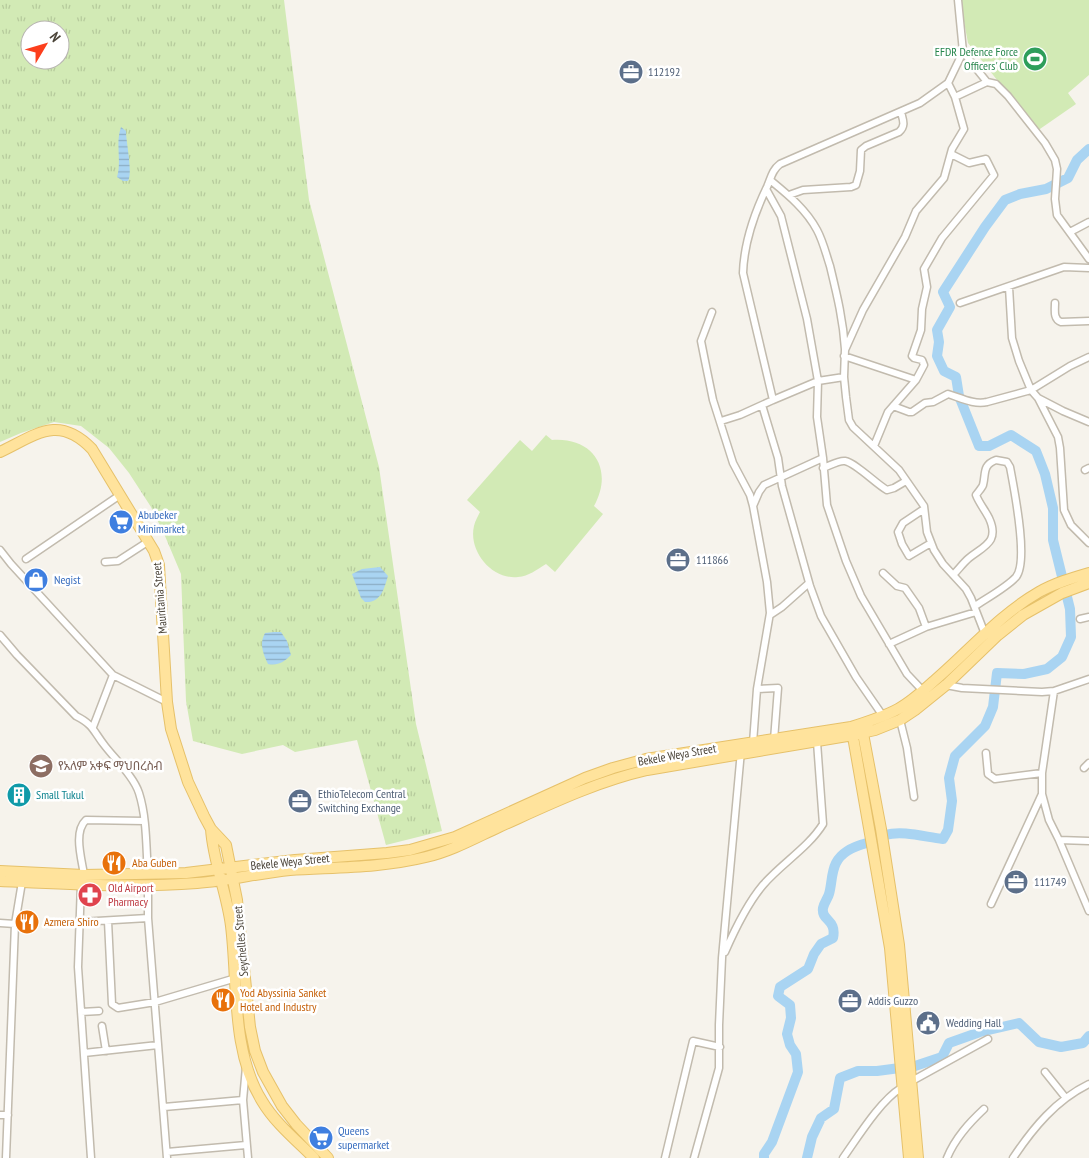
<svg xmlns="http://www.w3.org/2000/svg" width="1089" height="1158" viewBox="0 0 1089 1158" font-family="'PT Sans Narrow','Noto Sans Ethiopic',sans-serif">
	<defs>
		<pattern id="grass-tufts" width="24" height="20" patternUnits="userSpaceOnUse" patternTransform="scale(1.25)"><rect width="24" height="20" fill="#d2eab5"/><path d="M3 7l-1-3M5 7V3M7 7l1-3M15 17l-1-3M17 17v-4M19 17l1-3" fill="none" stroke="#b6ca9c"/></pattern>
		<pattern id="water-rules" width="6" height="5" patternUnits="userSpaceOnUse" patternTransform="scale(1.25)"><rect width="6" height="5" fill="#a9d4f2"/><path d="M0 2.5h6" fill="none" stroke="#8caec5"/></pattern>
	</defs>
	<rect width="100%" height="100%" fill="#f6f3ec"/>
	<!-- grass -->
	<path fill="url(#grass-tufts)" fill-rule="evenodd" d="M0,0H284L309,200L379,467L416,724L442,831L386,845L357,740L295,752L283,745L242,754L193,741L186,701L181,574L165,536L151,507L129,473L109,448L81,426L54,422L21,433L0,442ZM30,30H60V60H30Z"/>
	<!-- pitch -->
	<path fill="#d2eab5" d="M960,0H1089V75L1068,93L1076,104L1037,131L968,43Z
		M546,435L552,440C594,437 614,470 594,506L603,514L555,572L546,564C536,570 529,576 518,577C492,580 468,551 474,526C475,521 478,516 480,512L467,500L520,440L532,451Z"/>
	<!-- water -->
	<path fill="url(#water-rules)" d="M121,127L126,131C126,143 133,172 128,181H123L117,177C122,160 115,144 121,127Z
		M380,567L388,576C384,589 381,603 365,602L361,598L352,574L362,569Z
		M274,632H281L287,641L291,655C284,662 278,666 268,664C263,653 259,644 265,633Z"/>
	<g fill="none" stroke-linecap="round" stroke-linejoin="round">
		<!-- river -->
		<path stroke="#a9d4f2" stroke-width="10" d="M764,1158V1154L772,1142L798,1072L796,1054L790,1045L787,1034L791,1018L790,1005L778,996L780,987L808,969L814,954L821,944L833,938C837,919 821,921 823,908C824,903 828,898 829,894C832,884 831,873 836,863C842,851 855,846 867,843C873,841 879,837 885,835C903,830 925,837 943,839L948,830L952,801L949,778L955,756L985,726L993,707L997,673L1024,674L1047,669L1062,657L1071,637L1070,609L1053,540V508L1045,474L1036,451L1011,435L989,446H979L959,396L956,377L944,371L937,356L939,342L937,330L950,307L943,292L985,227L1005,200L1020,194L1046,189L1068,178L1077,160L1089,149
			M807,1158L812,1137L821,1118L834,1109L840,1078L858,1071H877L915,1066L942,1057L949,1043L980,1032L1019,1023L1039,1042L1061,1047L1083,1043L1089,1036"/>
		<defs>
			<path id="street" d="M963,52L987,82L996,84L1008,96L1045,143L1055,160L1057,169L1055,199L1057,215L1089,259
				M948,83L955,97L964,129L952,149L944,178L916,211L905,237L863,310L845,350L844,377L846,397L849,420L853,427L899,470L924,506L927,532L934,550L943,564L966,589L971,598L985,634
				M955,97L987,82
				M770,180C787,194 806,209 817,230C823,241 826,254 830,266C837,295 843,319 845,349
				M766,189L781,216L807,319L818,381L817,417L823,458L827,505L846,561L861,596L907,674L923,691
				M789,195L803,190L851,187L856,185L860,171L861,150L866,146L899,132C906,126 903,120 901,112
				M1070,232L1089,222
				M1009,287L1012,338L1019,361L1031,390L1038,398L1058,437L1060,448L1064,510L1071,525L1089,543
				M960,303L1064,267L1089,268
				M1055,303C1055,310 1053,319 1061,322L1089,321
				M712,312L701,341L705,361L713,400L733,463L750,495L753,506L767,582L770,613L757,689L753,743
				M844,356L916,380L888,412L874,446
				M844,377L818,381L773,400L743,273C744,242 754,214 767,187C771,178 772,170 780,164L920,103L948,83L963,52L958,0
				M916,380L924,365L922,360L914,358L912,356L921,330L922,309L927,287L924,269L942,238L994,175L986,159L969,163L951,154
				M1038,398L1063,411L1089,422
				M762,405L778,458L782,486L810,586L821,616L856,677L883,716
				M893,406L909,412H912L925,403L933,402L948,394C961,398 974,405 987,402L1031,390L1070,366L1089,357
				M721,421L740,415L773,400
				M823,468C829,466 839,460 845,461C856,463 876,484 887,490L894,488L906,481
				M1085,470L1089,468
				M753,506L759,492L764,485L823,458
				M924,509L903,523L898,532L902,544L909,556L931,543
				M0,550L11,564L113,675L167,702
				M26,559L120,495
				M105,562L118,561L149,541
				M883,573L897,586L905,588L919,608L926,627L976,612
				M953,575C959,569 963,563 969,558C984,546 1000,542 989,518C985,510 979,503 976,495C978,492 982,488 983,485C986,474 982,465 996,460L1007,462L1010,467C1014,489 1029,561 1016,577C1007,587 987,598 975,606
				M770,615L782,607L809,583
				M1080,619L1089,617
				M0,635L17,655L76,716C94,725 93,731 105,746C115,759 134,777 139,793C147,818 146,848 148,874
				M889,644L926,627
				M946,685L962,688L1042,692L1054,691L1089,679
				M757,689L778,688L774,740
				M1054,691L1042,773V794L1049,820L1059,840L1089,841
				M900,720L907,748L914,797
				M93,727L113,675
				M986,753L988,774L995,779L1042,773
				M1084,768L1089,763
				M1059,840L1089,911
				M84,875C82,860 73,832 86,820L144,821
				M81,884L78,967L91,1158
				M148,884V918L167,1158
				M991,904L1042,794
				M108,921L112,1004L118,1008L155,1002L236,978
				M80,922L148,918
				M0,923L15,924
				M725,952C735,929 747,904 763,885C782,863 808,848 823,824L817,742
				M81,1012L99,1011
				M102,1026L106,1051
				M84,1053L158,1045
				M246,1067L243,1100L248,1158
				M1045,1072L1065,1097
				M910,1082L988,1039
				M164,1107L243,1100
				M0,1115H8
				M167,1152L246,1145
				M6,1158L15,924L22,882
				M665,1158L693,1041L720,1047
				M694,1158L719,1068V1025L722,958L741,751
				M843,1158C858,1137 880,1101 901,1088
				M947,1158C955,1138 969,1123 984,1109
				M1013,1158C1033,1128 1056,1100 1089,1084"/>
			<path id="primary" d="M0,452C36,435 58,414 92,449L154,551L159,565L167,702L171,729L188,782L204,816L211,829L226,845L237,900L250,1027L255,1051L263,1072L282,1106L296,1124L328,1158
				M862,728L881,829L899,945L918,1158
				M852,731L890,948L909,1158
				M211,829C213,862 227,893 231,926C238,983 231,1051 262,1101C275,1123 296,1140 314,1158
				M0,871L84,875L186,873L295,860L387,853L410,850L455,837L585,778L613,768L646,759L851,727C867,722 883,717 898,709C911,702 923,691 934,681C969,651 999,615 1039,592C1055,583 1072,578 1089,573
				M0,881C65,884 132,888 197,883C228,881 259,873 290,870C336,867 381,868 426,857C452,851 475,838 499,827C548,805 595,782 647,770L853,735L875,730L900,720L915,710L946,685L998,635L1023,615L1062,593L1089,583"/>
		</defs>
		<!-- street casing -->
		<use href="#street" stroke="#c2bbae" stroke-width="9"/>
		<!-- primary casing -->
		<use href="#primary" stroke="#e6c16a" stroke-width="12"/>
		<!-- street -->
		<use href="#street" stroke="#fff" stroke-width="6"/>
		<!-- primary -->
		<use href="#primary" stroke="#ffe39c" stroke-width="10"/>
	</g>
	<!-- icons -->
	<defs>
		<symbol id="stadium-disc" viewBox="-11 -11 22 22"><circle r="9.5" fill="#2e9e5b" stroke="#fff"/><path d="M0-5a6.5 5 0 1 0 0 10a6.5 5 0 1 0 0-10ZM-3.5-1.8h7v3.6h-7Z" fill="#fff"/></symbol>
		<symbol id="office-disc" viewBox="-11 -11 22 22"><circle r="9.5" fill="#5c6f8a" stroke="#fff"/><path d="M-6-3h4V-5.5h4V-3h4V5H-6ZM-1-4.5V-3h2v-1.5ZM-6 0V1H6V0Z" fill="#fff"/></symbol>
		<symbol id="supermarket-disc" viewBox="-11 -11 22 22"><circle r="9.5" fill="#3f7fe0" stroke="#fff"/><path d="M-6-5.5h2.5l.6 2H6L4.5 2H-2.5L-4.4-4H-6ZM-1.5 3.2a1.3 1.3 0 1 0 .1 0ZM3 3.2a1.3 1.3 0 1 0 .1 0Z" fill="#fff"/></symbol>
		<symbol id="shop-disc" viewBox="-11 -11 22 22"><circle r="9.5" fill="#3f7fe0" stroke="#fff"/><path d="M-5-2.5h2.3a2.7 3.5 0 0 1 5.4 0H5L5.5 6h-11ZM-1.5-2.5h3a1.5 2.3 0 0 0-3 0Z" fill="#fff"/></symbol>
		<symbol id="school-disc" viewBox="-11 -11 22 22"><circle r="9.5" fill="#8d6e63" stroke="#fff"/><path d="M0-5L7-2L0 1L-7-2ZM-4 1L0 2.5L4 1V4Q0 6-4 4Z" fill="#fff"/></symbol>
		<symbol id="building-disc" viewBox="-11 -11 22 22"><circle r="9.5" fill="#0f9aa8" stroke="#fff"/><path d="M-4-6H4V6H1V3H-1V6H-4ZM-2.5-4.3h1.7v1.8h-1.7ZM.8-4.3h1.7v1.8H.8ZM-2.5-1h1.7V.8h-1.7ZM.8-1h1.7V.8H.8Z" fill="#fff"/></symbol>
		<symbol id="restaurant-disc" viewBox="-11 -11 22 22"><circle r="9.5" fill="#e8710a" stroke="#fff"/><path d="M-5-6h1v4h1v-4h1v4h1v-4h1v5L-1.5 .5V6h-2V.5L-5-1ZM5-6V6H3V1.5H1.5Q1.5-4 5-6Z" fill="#fff"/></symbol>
		<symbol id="pharmacy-disc" viewBox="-11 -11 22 22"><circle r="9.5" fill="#e0444e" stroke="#fff"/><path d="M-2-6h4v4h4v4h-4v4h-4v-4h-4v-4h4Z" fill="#fff"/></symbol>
		<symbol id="civic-disc" viewBox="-11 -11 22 22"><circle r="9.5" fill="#5c6f8a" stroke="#fff"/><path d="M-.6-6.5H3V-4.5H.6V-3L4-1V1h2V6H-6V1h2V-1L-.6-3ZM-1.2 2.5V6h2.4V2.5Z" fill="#fff"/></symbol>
	</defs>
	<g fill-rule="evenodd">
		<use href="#stadium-disc" x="1021" y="45" width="28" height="28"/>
		<use href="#office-disc" x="617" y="58" width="28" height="28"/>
		<use href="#supermarket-disc" x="107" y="508" width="28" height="28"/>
		<use href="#office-disc" x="664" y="546" width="28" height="28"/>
		<use href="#shop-disc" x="22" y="566" width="28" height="28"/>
		<use href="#school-disc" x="27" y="752" width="28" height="28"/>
		<use href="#building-disc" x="5" y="781" width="28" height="28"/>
		<use href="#office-disc" x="286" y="787" width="28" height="28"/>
		<use href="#restaurant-disc" x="100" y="849" width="28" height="28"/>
		<use href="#office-disc" x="1002" y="868" width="28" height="28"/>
		<use href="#pharmacy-disc" x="76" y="881" width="28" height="28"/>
		<use href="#restaurant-disc" x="13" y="908" width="28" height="28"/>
		<use href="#restaurant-disc" x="209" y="986" width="28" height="28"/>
		<use href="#office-disc" x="836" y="987" width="28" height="28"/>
		<use href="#civic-disc" x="914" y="1009" width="28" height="28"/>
		<use href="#supermarket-disc" x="307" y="1124" width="28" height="28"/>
	</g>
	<g text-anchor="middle" stroke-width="5" stroke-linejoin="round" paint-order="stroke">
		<!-- leisure labels -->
		<g font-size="12" fill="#27864d" stroke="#fff" text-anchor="end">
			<text x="1018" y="56">EFDR Defence Force<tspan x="1018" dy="14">Officers' Club</tspan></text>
		</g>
		<!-- service labels -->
		<g font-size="12" fill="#4e5e75" stroke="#fff" text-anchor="start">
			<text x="648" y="76">112192</text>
			<text x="696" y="564">111866</text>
			<text x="318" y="798">EthioTelecom Central<tspan x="318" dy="14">Switching Exchange</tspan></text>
			<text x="1034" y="886">111749</text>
			<text x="868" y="1005">Addis Guzzo</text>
			<text x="946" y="1027">Wedding Hall</text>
		</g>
		<!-- shop labels -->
		<g font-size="12" fill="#366cbe" stroke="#fff" text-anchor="start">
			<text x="138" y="519">Abubeker<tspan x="138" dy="14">Minimarket</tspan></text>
			<text x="54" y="584">Negist</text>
			<text x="338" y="1135">Queens<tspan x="338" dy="14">supermarket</tspan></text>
		</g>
		<!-- street labels -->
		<g font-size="12" fill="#4b4439" stroke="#fff">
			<text transform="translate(160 598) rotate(-95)" y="4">Mauritania Street</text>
			<text transform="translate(677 755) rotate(-10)" y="4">Bekele Weya Street</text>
			<text transform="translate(290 862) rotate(-6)" y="4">Bekele Weya Street</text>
			<text transform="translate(241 941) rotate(-95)" y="4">Seychelles Street</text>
		</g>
		<!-- education labels -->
		<g font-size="12" fill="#785e54" stroke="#fff" text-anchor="start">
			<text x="58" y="770">የአለም አቀፍ ማህበረስብ</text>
		</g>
		<!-- culture labels -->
		<g font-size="12" fill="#0d838f" stroke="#fff" text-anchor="start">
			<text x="36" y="799">Small Tukul</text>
		</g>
		<!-- food labels -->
		<g font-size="12" fill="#c56008" stroke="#fff" text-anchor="start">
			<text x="132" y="867">Aba Guben</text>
			<text x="44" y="926">Azmera Shiro</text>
			<text x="240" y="997">Yod Abyssinia Sanket<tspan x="240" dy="14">Hotel and Industry</tspan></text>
		</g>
		<!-- health labels -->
		<g font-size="12" fill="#be3a42" stroke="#fff" text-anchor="start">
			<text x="108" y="892">Old Airport<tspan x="108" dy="14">Pharmacy</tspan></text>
		</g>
	</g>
	<!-- north arrow -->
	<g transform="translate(45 45) rotate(52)"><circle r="24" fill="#ffffff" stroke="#b7b4b0"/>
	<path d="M0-4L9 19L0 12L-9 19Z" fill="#fc3f1d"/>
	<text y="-8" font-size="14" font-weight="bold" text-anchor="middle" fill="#4b4439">N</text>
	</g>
</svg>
